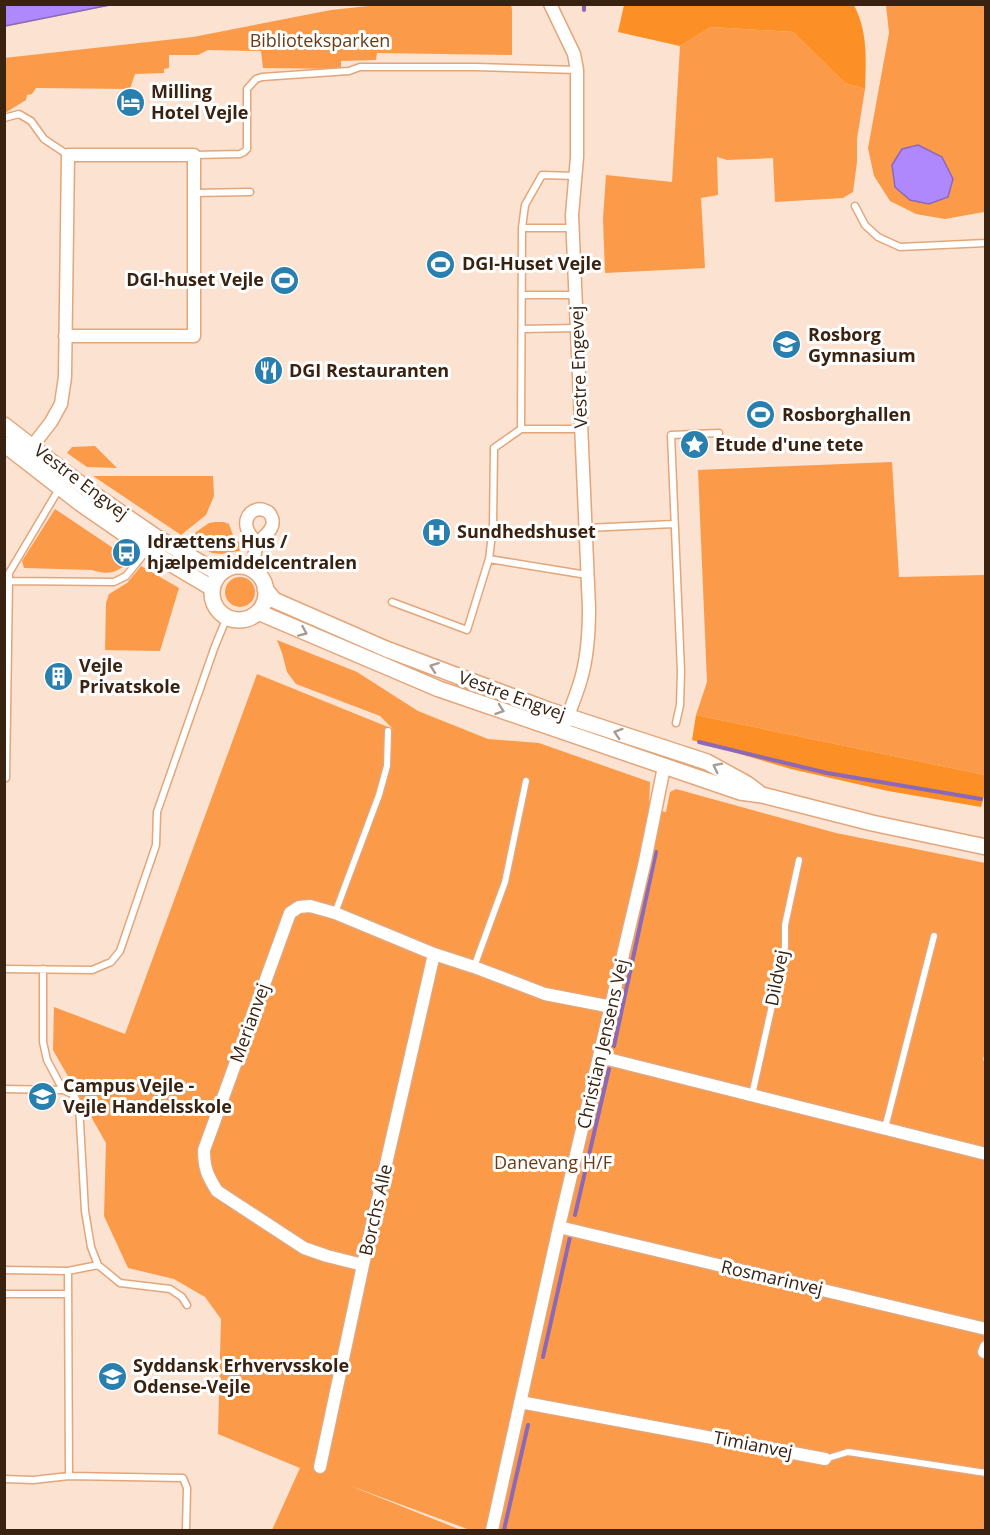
<svg xmlns="http://www.w3.org/2000/svg" width="990" height="1535" viewBox="0 0 990 1535" font-family="'Open Sans',sans-serif">
	<rect width="100%" height="100%" fill="#fce2d0"/>
	<!-- green -->
	<path fill="#fb9a49" d="M511,4L512,10V55L377,53L376,60L341,61V69L263,68L261,51L208,50L198,55H169V68L164,69V73L135,74L130,89L36,88L32,94L27,95L26,100L5,113L4,58L193,37L331,10L378,5Z
		M886,5H985V211L984,212L945,219L916,214L890,201L874,176L868,148L889,33Z
		M711,27L793,32L845,83L865,89L857,139V162L853,192L843,198L775,202L773,158L727,160L717,157L718,195L701,198L705,268L605,273L603,219L606,175L672,182L680,46Z
		M95,446L117,468L87,467L67,453L72,447Z
		M892,462L899,577L985,575V775L696,715L707,682L698,470Z
		M93,476H213L214,496L206,515L181,535Z
		M55,509L131,560C118,572 110,576 92,570L24,568L22,561Z
		M215,522H224L229,524L234,538L243,545L245,550L221,554L212,553L186,539L209,523Z
		M141,566L179,588L160,651L105,650L106,603L109,594L127,583Z
		M225 592a15 15 0 1 1 30 0a15 15 0 1 1-30 0Z
		M277,640L357,672L418,711L488,739L539,743L650,782L649,809L666,812L670,792L676,789L836,833L985,863L986,1048L983,1060L986,1061L985,1530H470L348,1485L461,1530H272L300,1468L218,1434L221,1319L205,1297L174,1279L128,1268L104,1216L106,1143L53,1050L54,1007L125,1034L257,674L393,729L380,716L296,684L287,672L282,653Z"/>
	<!-- forest -->
	<path fill="#fd8f27" d="M624,5H854C868,33 866,58 865,89L845,83L793,32L711,27L680,46L618,32Z
		M696,715L985,775V793L981,807L888,791L791,769L692,740Z"/>
	<!-- water -->
	<path fill="#b088fe" stroke="#8c69b7" stroke-width="1.5" d="M10,5V4L110,5L5,26V5Z
		M918,145L942,157L953,179L948,197L929,204L910,200L895,187L892,165L902,149Z"/>
	<g fill="none" stroke-linecap="round" stroke-linejoin="round">
		<!-- stream -->
		<path stroke="#8c69b7" stroke-width="4" d="M584,4V10
			M699,742L827,773L981,799
			M614,1046L656,852
			M575,1215L609,1069
			M543,1357L570,1237
			M504,1530L528,1425"/>
		<defs>
			<path id="service" d="M4,118L19,114L31,121L44,139L68,155
				M194,155L240,154L244,152L247,149V89L256,79L262,77L349,71L360,67H476L577,70
				M194,193L250,192
				M855,206L865,225L878,237L900,247L986,243
				M522,228H572
				M522,295H575
				M522,329L577,328
				M521,429H581
				M586,528L674,524
				M489,559L587,575
				M9,581V573L59,489
				M392,602L467,630L489,559L493,526L494,448L521,429L522,228L525,205L542,175L576,176
				M676,723L680,705L681,671L671,435L719,433
				M6,778L9,581L114,582L126,576L148,549
				M335,913L379,795L387,766L388,731
				M474,967L505,882L526,781
				M4,969L92,970L111,962L120,951L156,845L157,812L215,646L227,617
				M43,969V1042L47,1060L63,1090
				M4,1089L63,1090L74,1095L79,1105L85,1211L91,1247L98,1265L120,1283L170,1289L182,1297L187,1305
				M752,1095L785,947V925L799,860
				M885,1128L934,936
				M4,1270L68,1271L98,1265
				M68,1271L69,1476L183,1478L187,1488L186,1530
				M4,1294H68
				M825,1459L848,1452L986,1473
				M4,1479L33,1480L69,1476"/>
			<path id="minor" d="M550,4L574,54L577,70V157L572,215L589,608C589,632 588,655 581,679C576,697 568,714 562,732
				M27,453L51,422L61,404L65,377L68,155H194V336H65
				M251,569C254,562 254,553 257,546C261,536 276,531 272,518C271,515 269,512 266,511C255,505 243,516 247,528C248,534 254,539 257,544
				M600,1057L986,1154
				M559,1227L986,1329
				M363,1265L327,1256L304,1248L217,1191C207,1175 204,1168 204,1150L290,913L299,907L310,906L335,913L434,954L474,967L545,994L612,1007
				M984,1352L986,1347
				M520,1402L825,1459
				M320,1467L363,1265L434,954
				M492,1530L559,1227L645,861L664,767"/>
			<path id="tertiary" d="M4,425L96,496L156,537L220,574
				M4,444L80,503L148,550L212,588
				M212 593a27 27 0 1 1 54 0a27 27 0 1 1-54 0Z
				M265,589L274,600L386,649L548,710L707,762L747,784L759,793
				M258,612L439,689L740,792L762,795L872,823L986,847"/>
		</defs>
		<!-- service casing -->
		<use href="#service" stroke="#e2a67a" stroke-width="9"/>
		<!-- minor casing -->
		<use href="#minor" stroke="#e2a67a" stroke-width="15"/>
		<!-- tertiary casing -->
		<use href="#tertiary" stroke="#e2a67a" stroke-width="18"/>
		<!-- service -->
		<use href="#service" stroke="#fff" stroke-width="6"/>
		<!-- minor -->
		<use href="#minor" stroke="#fff" stroke-width="12"/>
		<!-- tertiary -->
		<use href="#tertiary" stroke="#fff" stroke-width="15"/>
	</g>
	<!-- one-way arrows -->
	<defs><path id="oneway-chevron" d="M-2-3.5L2.5 0L-2 3.5" fill="none" stroke-width="1.6" stroke-linecap="round" stroke-linejoin="round" transform="scale(1.5)"/></defs>
	<g stroke="#a69c93">
		<use href="#oneway-chevron" transform="translate(303 632) rotate(24)"/>
		<use href="#oneway-chevron" transform="translate(434 667) rotate(-160)"/>
		<use href="#oneway-chevron" transform="translate(500 710) rotate(19)"/>
		<use href="#oneway-chevron" transform="translate(618 733) rotate(-162)"/>
		<use href="#oneway-chevron" transform="translate(717 767) rotate(-153)"/>
	</g>
	<!-- icons -->
	<defs>
		<symbol id="hotel-disc" viewBox="-11 -11 22 22"><circle r="9.5" fill="#297fae" stroke="#fff"/><path d="M-6-4.5h1.5V1H6V5H4.5V3h-9V5H-6ZM-4 0a1.8 1.8 0 1 1 3.6 0ZM.5 0V-2.5h3Q6-2.5 6 0Z" fill="#fff"/></symbol>
		<symbol id="stadium-disc" viewBox="-11 -11 22 22"><circle r="9.5" fill="#297fae" stroke="#fff"/><path d="M0-5a6.5 5 0 1 0 0 10a6.5 5 0 1 0 0-10ZM-3.5-1.8h7v3.6h-7Z" fill="#fff"/></symbol>
		<symbol id="school-disc" viewBox="-11 -11 22 22"><circle r="9.5" fill="#297fae" stroke="#fff"/><path d="M0-5L7-2L0 1L-7-2ZM-4 1L0 2.5L4 1V4Q0 6-4 4Z" fill="#fff"/></symbol>
		<symbol id="restaurant-disc" viewBox="-11 -11 22 22"><circle r="9.5" fill="#297fae" stroke="#fff"/><path d="M-5-6h1v4h1v-4h1v4h1v-4h1v5L-1.5 .5V6h-2V.5L-5-1ZM5-6V6H3V1.5H1.5Q1.5-4 5-6Z" fill="#fff"/></symbol>
		<symbol id="sight-disc" viewBox="-11 -11 22 22"><circle r="9.5" fill="#297fae" stroke="#fff"/><path d="M0-6L1.8-2.2L6-1.7L2.9 1.2L3.7 5.4L0 3.3L-3.7 5.4L-2.9 1.2L-6-1.7L-1.8-2.2Z" fill="#fff"/></symbol>
		<symbol id="hospital-disc" viewBox="-11 -11 22 22"><circle r="9.5" fill="#297fae" stroke="#fff"/><path d="M-5-5h3v3.5h4V-5h3V5h-3V1.5h-4V5h-3Z" fill="#fff"/></symbol>
		<symbol id="bus-disc" viewBox="-11 -11 22 22"><circle r="9.5" fill="#297fae" stroke="#fff"/><path d="M-5-6H5V4H4V6H2V4H-2V6H-4V4H-5ZM-3.5-4V0h7V-4ZM-3.5 1.2v1.5H-2V1.2ZM2 1.2v1.5H3.5V1.2Z" fill="#fff"/></symbol>
		<symbol id="building-disc" viewBox="-11 -11 22 22"><circle r="9.5" fill="#297fae" stroke="#fff"/><path d="M-4-6H4V6H1V3H-1V6H-4ZM-2.5-4.3h1.7v1.8h-1.7ZM.8-4.3h1.7v1.8H.8ZM-2.5-1h1.7V.8h-1.7ZM.8-1h1.7V.8H.8Z" fill="#fff"/></symbol>
		<symbol id="university-disc" viewBox="-11 -11 22 22"><circle r="9.5" fill="#297fae" stroke="#fff"/><path d="M0-5L7-2L0 1L-7-2ZM-4 1L0 2.5L4 1V4Q0 6-4 4Z" fill="#fff"/></symbol>
	</defs>
	<g fill-rule="evenodd">
		<use href="#hotel-disc" x="114" y="86" width="33" height="33"/>
		<use href="#stadium-disc" x="424" y="248" width="33" height="33"/>
		<use href="#stadium-disc" x="268" y="264" width="33" height="33"/>
		<use href="#school-disc" x="770" y="328" width="33" height="33"/>
		<use href="#restaurant-disc" x="252" y="354" width="33" height="33"/>
		<use href="#stadium-disc" x="744" y="398" width="33" height="33"/>
		<use href="#sight-disc" x="678" y="428" width="33" height="33"/>
		<use href="#hospital-disc" x="420" y="516" width="33" height="33"/>
		<use href="#bus-disc" x="110" y="536" width="33" height="33"/>
		<use href="#building-disc" x="42" y="660" width="33" height="33"/>
		<use href="#school-disc" x="26" y="1080" width="33" height="33"/>
		<use href="#university-disc" x="96" y="1360" width="33" height="33"/>
	</g>
	<g text-anchor="middle" stroke-width="6" stroke-linejoin="round" paint-order="stroke">
		<!-- park labels -->
		<g font-size="18" fill="#683c16" stroke="#fff">
			<text x="320" y="47">Biblioteksparken</text>
			<text x="553" y="1169">Danevang H/F</text>
		</g>
		<!-- poi labels -->
		<g font-size="18" font-weight="bold" fill="#392210" stroke="#fff" text-anchor="start">
			<text x="151" y="98">Milling<tspan x="151" dy="21">Hotel Vejle</tspan></text>
			<text x="462" y="270">DGI-Huset Vejle</text>
			<text x="264" y="286" text-anchor="end">DGI-huset Vejle</text>
			<text x="808" y="341">Rosborg<tspan x="808" dy="21">Gymnasium</tspan></text>
			<text x="289" y="377">DGI Restauranten</text>
			<text x="782" y="421">Rosborghallen</text>
			<text x="715" y="451">Etude d'une tete</text>
			<text x="457" y="538">Sundhedshuset</text>
			<text x="147" y="548">Idrættens Hus /<tspan x="147" dy="21">hjælpemiddelcentralen</tspan></text>
			<text x="79" y="672">Vejle<tspan x="79" dy="21">Privatskole</tspan></text>
			<text x="63" y="1092">Campus Vejle -<tspan x="63" dy="21">Vejle Handelsskole</tspan></text>
			<text x="133" y="1372">Syddansk Erhvervsskole<tspan x="133" dy="21">Odense-Vejle</tspan></text>
		</g>
		<!-- street labels -->
		<g font-size="18" fill="#392210" stroke="#fff">
			<text transform="translate(579 367) rotate(-92)" y="6">Vestre Engevej</text>
			<text transform="translate(81 482) rotate(37)" y="6">Vestre Engvej</text>
			<text transform="translate(512 696) rotate(20)" y="6">Vestre Engvej</text>
			<text transform="translate(777 978) rotate(-79)" y="6">Dildvej</text>
			<text transform="translate(250 1023) rotate(-70)" y="6">Merianvej</text>
			<text transform="translate(603 1044) rotate(-77)" y="6">Christian Jensens Vej</text>
			<text transform="translate(376 1210) rotate(-77)" y="6">Borchs Alle</text>
			<text transform="translate(772 1278) rotate(13)" y="6">Rosmarinvej</text>
			<text transform="translate(753 1445) rotate(11)" y="6">Timianvej</text>
		</g>
	</g>
	<!-- border -->
	<rect width="990" height="1535" fill="none" stroke="#392210" stroke-width="12"/>
</svg>
